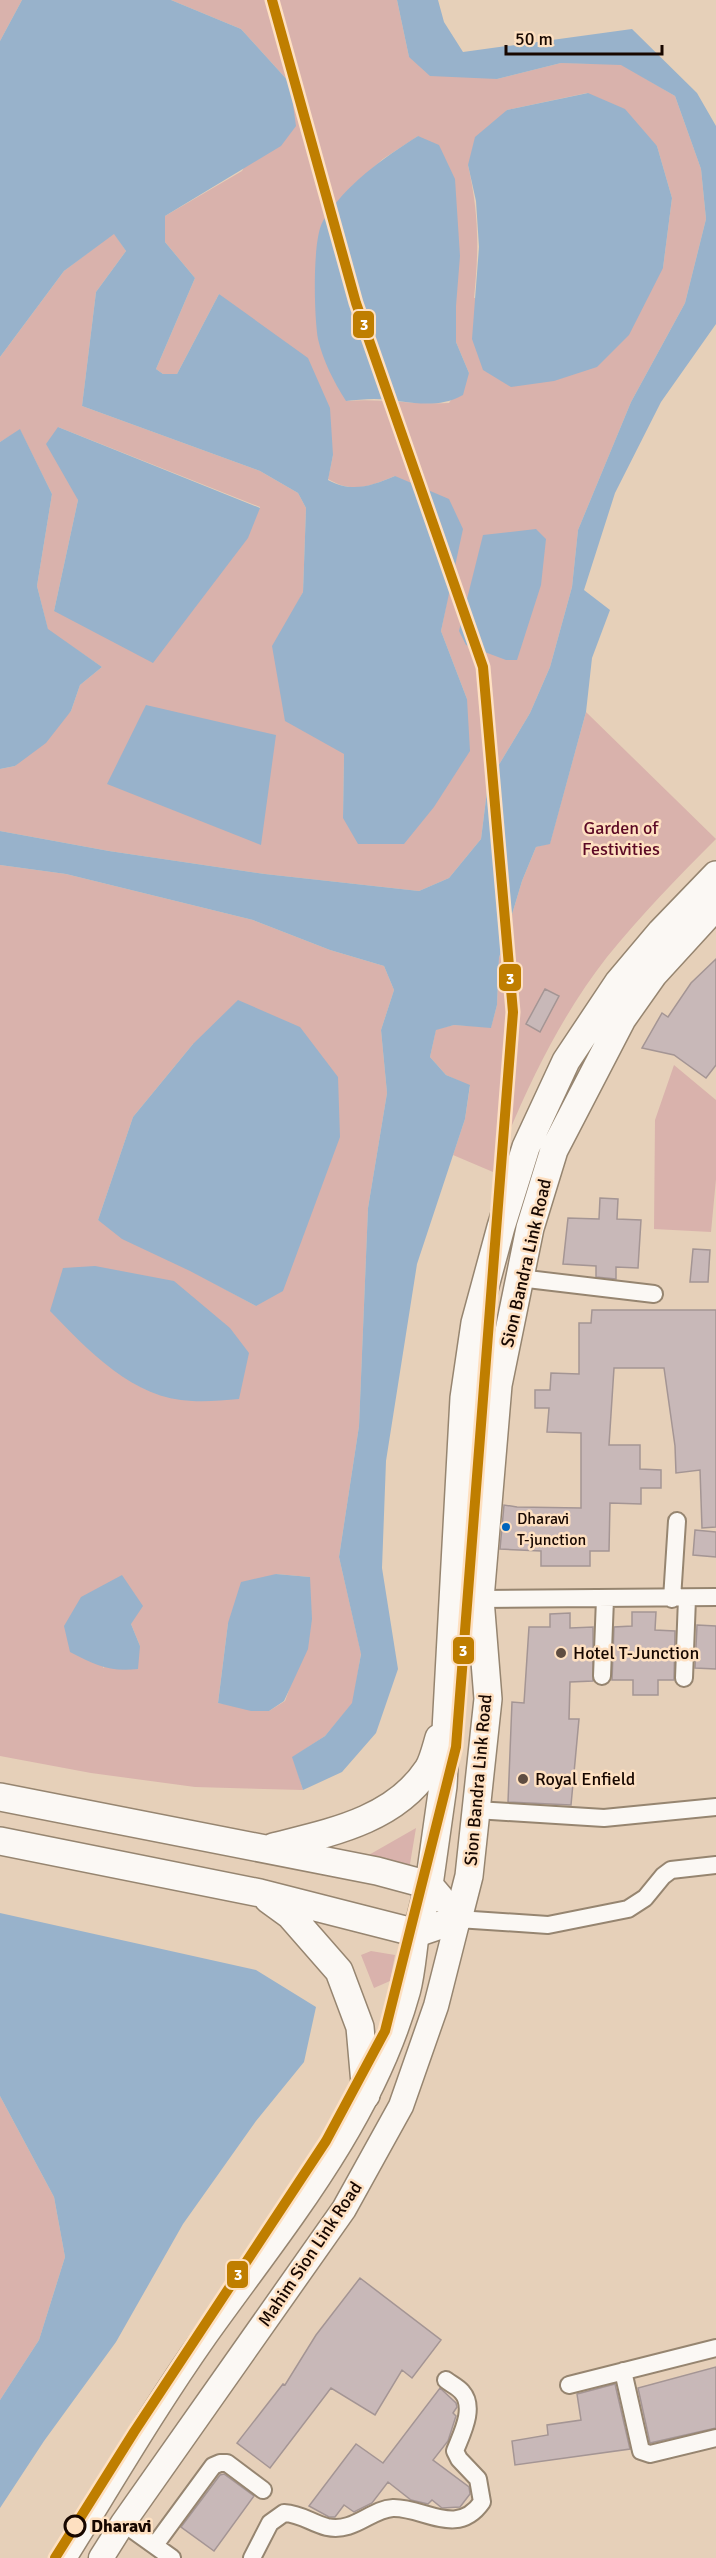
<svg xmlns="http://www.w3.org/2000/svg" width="716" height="2558" viewBox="0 0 716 2558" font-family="Signika,sans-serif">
	<rect width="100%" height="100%" fill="#e6d0b9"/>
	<!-- green -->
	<path fill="#d9b2ac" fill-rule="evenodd" d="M0,0H22L0,41Z
		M171,0H397L409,57L497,79L561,63L621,64L675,96L701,169L706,219L685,303L631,402L578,530L572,587L550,667L530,713L488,783L481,839L449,878L419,891L265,874L109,851L0,831V769L15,766L71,711L80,685L102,667L48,630L37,586L52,494L20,430L0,442V357L64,271L114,233L126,251L96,292L82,406L260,471L298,493L306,508L303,592L294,609L344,754L343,818L467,699L441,631L449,591L395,476C370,486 353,494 328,479L333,455L219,294L177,374H163L156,369L195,278L165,242V216L242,171L290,83L241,29ZM587,93L657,146L672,198L663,268L474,298C479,249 479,214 468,165L507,110ZM418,136L456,306V342L469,373L449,403C414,405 380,398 346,401L352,186L383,159ZM58,427L260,507V508L54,611L78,500Z
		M586,712L716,839C678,877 641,915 607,957C557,1021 522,1097 493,1172L453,1155L465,1119L470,1086L446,1075L430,1057L436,1029L454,1025L491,1027L497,1005L499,958L522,881L536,847L550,843Z
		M0,865L66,874L253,920L330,950L384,966L394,990L381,1030L387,1093L368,1208L359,1426L339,1557L361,1653L353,1703L325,1736L293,1757L303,1790L195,1787L91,1773L0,1756ZM193,1044L256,1306L98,1220L133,1117ZM276,1574L310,1577L293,1679L285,1701L269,1711L218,1703L228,1623ZM122,1575L131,1624L140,1646L103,1668Z
		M674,1065L716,1100V1179L711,1232L654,1229L655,1120Z
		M416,1828L409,1870L367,1856Z
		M371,1951L395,1955L390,1981L374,1988L361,1955Z
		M0,2096L54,2197L65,2257L39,2340L0,2400Z"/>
	<!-- water -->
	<path fill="#98b2cb" d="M22,0H171L241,29L290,83L296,126L281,146L165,216V242L195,278L156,369L163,374H177L219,294L308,358L330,408L333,455L328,480C352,493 371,486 395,476L449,499L463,529L441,631L467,699L470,751L434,807L404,844H358L343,818L344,754L285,721L272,646L303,592L306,508L298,493L260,471L82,406L96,292L126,251L114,234L64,271L0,357V41Z
		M397,0H438L444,22L463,52L632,29L697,93L716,126V324L661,402L615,493L584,590L610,610L592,658L586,712L550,844L536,847L522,881L499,958L497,1005L491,1028L454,1025L436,1030L430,1057L446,1075L470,1085L465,1119L417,1264L386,1461L382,1568L398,1669L376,1733L342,1772L303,1790L292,1757L325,1736L352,1703L361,1654L339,1557L359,1426L368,1208L387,1093L381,1030L394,990L384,966L330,950L253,920L66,874L0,865V831L109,851L265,874L419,891L449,878L481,839L488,783L530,713L550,667L572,587L578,530L631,402L685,303L706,219L701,169L675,96L621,65L561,63L497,79L430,76L409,57Z
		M588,93L625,109L657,146L672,198L663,268L629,335L597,367L554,381L511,387L483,370L472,339L479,247L476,201L468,165L475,137L507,110Z
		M418,136L439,145L455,179L460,256L456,306V342L469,373L463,395C434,411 406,400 374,399C365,399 355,400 346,401C334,382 323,361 318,339C314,317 312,239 323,221C346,184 382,159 418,136Z
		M58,427L260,508L248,538L153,663L54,611L78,500L46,444Z
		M20,429L52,494L37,586L48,629L102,667L80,685L71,711L46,743L15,766L0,769V442Z
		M536,529L546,539L541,585L517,660H506L466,645L459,631L483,535Z
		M146,705L276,735L261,845L107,784Z
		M238,1000L300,1027L338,1077L340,1137L283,1291L256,1306L190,1271L122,1239L98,1220L133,1117L193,1044Z
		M95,1266L174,1281L230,1328L249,1353L239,1399C224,1400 208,1402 192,1401C133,1399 89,1351 50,1311L63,1268Z
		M276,1574L310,1577L312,1619L308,1649L284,1701L269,1711H251L218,1703L228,1623L241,1582Z
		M122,1575L143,1606L131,1624L140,1646L138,1669C108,1672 96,1665 70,1652L64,1626L81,1597Z
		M0,1913L256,1970L316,2007L304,2062L256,2121L183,2224L116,2342L44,2441L0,2508V2400L39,2340L65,2257L54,2197L0,2096Z"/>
	<!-- building -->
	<path fill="#c8b8b8" stroke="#a49594" stroke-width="1.5" d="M716,959V1065L706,1078L674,1055L642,1048L662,1013L668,1017L691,983Z
		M545,989L559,996L540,1032L526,1024Z
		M600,1198L618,1199L617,1219L641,1220L638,1268L616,1267V1279L596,1277V1266L563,1264L568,1218L599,1219Z
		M693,1249L710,1250L708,1282H690Z
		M592,1310H716V1527L702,1528L700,1470L676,1473L675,1446L664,1368H614L609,1445H640V1469L661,1470V1488H641V1504L610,1503L609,1551H590V1566H541V1551L500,1549L504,1505L517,1507L581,1508V1433L547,1432L549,1408H535V1390H550L551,1373L579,1374V1323H591Z
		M695,1530L716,1532V1557L693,1555Z
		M632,1612H656L655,1630L675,1631L674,1680H658V1695H633V1680H612L614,1627L632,1626Z
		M570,1613V1628L593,1627V1681L570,1682L569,1719H579L571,1805L508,1802L512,1702L524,1703L529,1627H550V1614Z
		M697,1625L716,1626V1669L695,1668Z
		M360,2278L441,2340L412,2378L402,2370L375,2415L331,2388L270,2468L237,2443L283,2384L285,2385L316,2335Z
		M716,2367V2428L650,2443L638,2388Z
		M615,2384L630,2449L515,2465L512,2441L548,2435L547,2425L581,2420L577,2394Z
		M440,2388L456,2403L457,2407L453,2413L456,2416L448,2441L433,2460L469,2487L470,2494L460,2507L442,2508L432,2500L428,2504L411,2500L388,2482L372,2503L354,2512L344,2505L335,2517H329L309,2506L356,2444L383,2463Z
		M224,2474L254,2496L214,2551L181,2527L220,2475Z"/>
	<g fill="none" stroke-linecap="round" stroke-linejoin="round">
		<defs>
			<path id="minor" d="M519,1278L654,1294
				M480,1599L716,1597
				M672,1599L677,1521
				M602,1676L605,1599
				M684,1678L687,1598
				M476,1810L604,1818L716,1807
				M458,1919L548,1925L628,1909L645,1898L663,1876L671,1870L716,1865
				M623,2371L641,2451L650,2454L716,2438
				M569,2385L716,2348
				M123,2523L172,2558
				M155,2545L213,2466L220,2463H227L263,2490
				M252,2558L270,2523L284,2513C302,2514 311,2523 327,2527C354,2533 371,2509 393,2508C424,2507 457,2538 482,2502L478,2479L459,2459L455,2451C461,2435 476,2408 462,2392C458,2387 451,2384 446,2380"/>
			<path id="secondary" d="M64,2558C110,2484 155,2407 205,2336C282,2228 372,2122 408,1991C413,1972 414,1952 417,1933
				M101,2558L123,2523L344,2209L401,2106L436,2006L458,1919"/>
			<path id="primary" d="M0,1797L377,1871L429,1885L440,1898
				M0,1841L260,1893L417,1933L458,1919
				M273,1847C328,1833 394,1821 428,1769C433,1761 436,1748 439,1738
				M268,1899L290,1915L339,1971L360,2027L366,2095
				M458,1919L469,1876L488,1699L480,1599L498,1385L530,1228L554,1150L622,1019L653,975L716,906
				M417,1933L429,1885L443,1786L464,1398L475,1323L501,1227L526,1147L566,1061L618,983L661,932L716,875"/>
		</defs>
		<!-- minor casing -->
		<use href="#minor" stroke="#968570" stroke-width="20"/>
		<!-- secondary casing -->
		<use href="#secondary" stroke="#968570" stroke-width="27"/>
		<!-- primary casing -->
		<use href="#primary" stroke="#968570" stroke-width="30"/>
		<!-- minor -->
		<use href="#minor" stroke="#fbf8f4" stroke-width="16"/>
		<!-- secondary -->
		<use href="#secondary" stroke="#fbf8f4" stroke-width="24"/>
		<!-- primary -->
		<use href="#primary" stroke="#fbf8f4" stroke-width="27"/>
		<defs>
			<path id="metro-1" d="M55,2558L134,2432L326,2141L385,2031L456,1747L513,1012L483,667L356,303L272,0"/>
		</defs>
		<!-- metro-1 casing -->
		<use href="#metro-1" stroke="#fee0c1" stroke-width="15"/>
		<!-- metro-1 -->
		<use href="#metro-1" stroke="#bf7e00" stroke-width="10"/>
	</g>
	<!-- markers -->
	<circle fill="#0065bd" stroke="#fee0c1" stroke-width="2" cx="506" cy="1527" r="5"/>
	<g fill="#5f4d41" stroke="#fee0c1" stroke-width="2">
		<circle cx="561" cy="1653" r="6"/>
		<circle cx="523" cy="1779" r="6"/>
	</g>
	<circle fill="#fee0c1" stroke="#170700" stroke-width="3" cx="75" cy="2526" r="10"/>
	<g text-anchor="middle" stroke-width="5" stroke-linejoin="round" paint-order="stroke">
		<!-- bus labels -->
		<g font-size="16" fill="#170700" stroke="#fee0c1" text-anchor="start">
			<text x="517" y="1524">Dharavi<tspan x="517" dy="21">T-junction</tspan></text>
		</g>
		<!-- park labels -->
		<g font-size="18" fill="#5b0824" stroke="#fee0c1">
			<text x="621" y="834">Garden of<tspan x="621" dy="21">Festivities</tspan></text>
		</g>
		<!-- street labels -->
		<g font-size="18" fill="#170700" stroke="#fee0c1">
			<text transform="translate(526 1263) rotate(-77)" y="6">Sion Bandra Link Road</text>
			<text transform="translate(478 1780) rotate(-85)" y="6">Sion Bandra Link Road</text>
			<text transform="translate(310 2254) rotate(-56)" y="6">Mahim Sion Link Road</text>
		</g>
		<!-- poi labels -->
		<g font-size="18" fill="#170700" stroke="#fee0c1" text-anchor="start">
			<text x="573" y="1659">Hotel T-Junction</text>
			<text x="535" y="1785">Royal Enfield</text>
		</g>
		<!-- stop labels -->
		<g font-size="18" font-weight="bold" fill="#170700" stroke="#fee0c1" text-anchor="start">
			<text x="91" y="2532">Dharavi</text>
		</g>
	</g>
	<g stroke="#fee0c1" stroke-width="2">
		<rect x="352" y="310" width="23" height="29" rx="6" fill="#bf7e00"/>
		<rect x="498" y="963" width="24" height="29" rx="6" fill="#bf7e00"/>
		<rect x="452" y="1636" width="23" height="29" rx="6" fill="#bf7e00"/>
		<rect x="226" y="2260" width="23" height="29" rx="6" fill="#bf7e00"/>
	</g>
	<g font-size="16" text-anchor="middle" font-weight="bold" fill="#fff">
		<text x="364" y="330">3</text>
		<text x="510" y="984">3</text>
		<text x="463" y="1656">3</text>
		<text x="238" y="2280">3</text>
	</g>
	<!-- scale -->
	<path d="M506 45v9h156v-9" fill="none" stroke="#170700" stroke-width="3"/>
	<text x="515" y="45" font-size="18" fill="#170700" stroke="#fee0c1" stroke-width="4.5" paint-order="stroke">50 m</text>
</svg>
